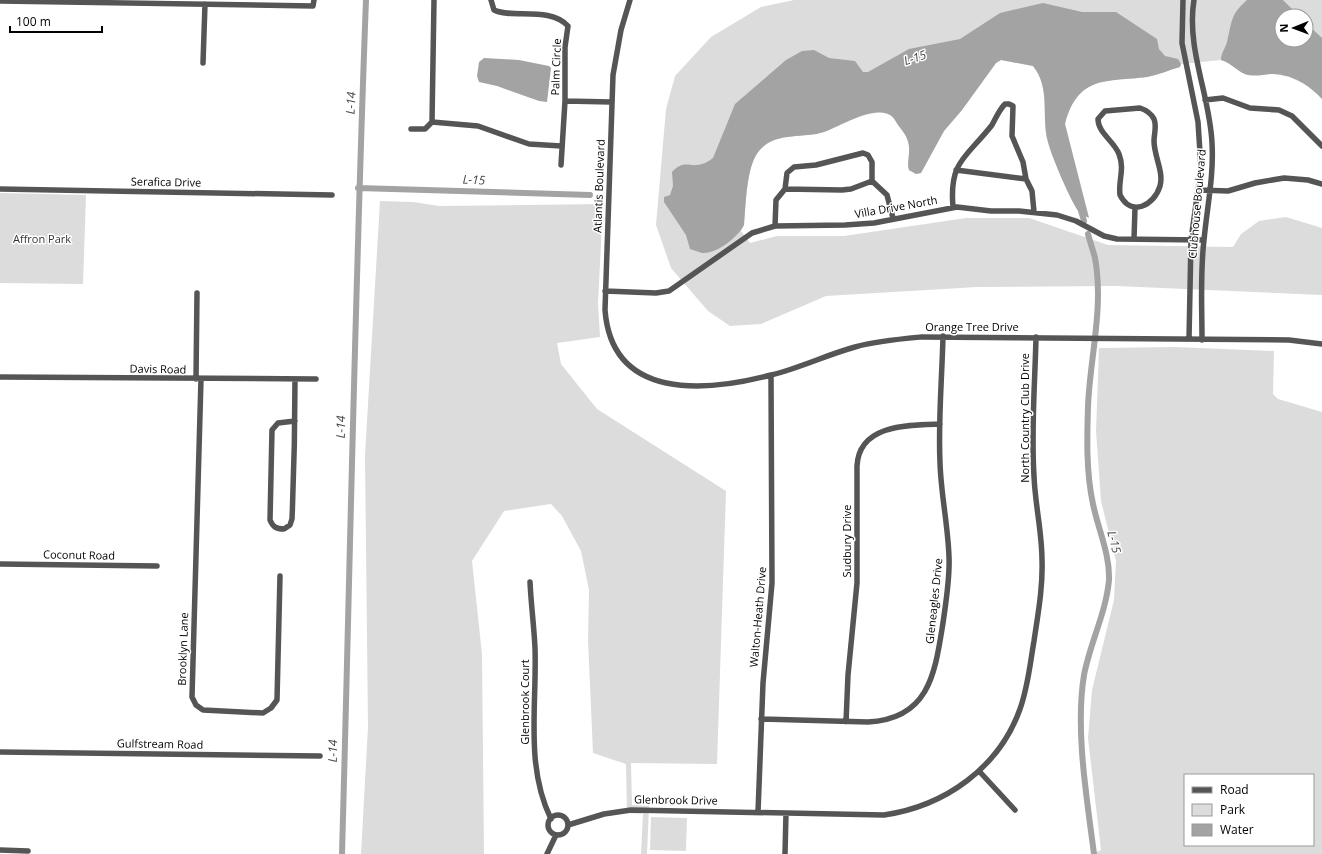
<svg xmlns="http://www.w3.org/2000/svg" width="1322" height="854" viewBox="0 0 1322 854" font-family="'Open Sans',sans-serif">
	<rect width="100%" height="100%" fill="#fff"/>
	<!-- green -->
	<path fill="#dcdcdc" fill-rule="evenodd" d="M794,0H1322V99L1311,87L1289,77L1275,74L1246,75L1229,63L1221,60L1181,64L1180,67C1169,70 1158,75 1147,77C1106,82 1078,75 1065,124L1089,218C1086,216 1081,215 1079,212C1071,202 1051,155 1048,142C1041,117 1051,88 1033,66L1001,60L996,63L962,110L944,131L921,173L916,174L909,170C907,163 909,159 909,152C910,140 905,134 898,125C896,122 894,117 890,115C873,106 841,126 824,132C803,139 775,131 759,151C746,166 746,206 744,225L741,231L750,243L777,236H844L966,218H1029L1108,245L1233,247L1241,234L1259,221L1286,217L1322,228V295L1116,286L977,287L826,296L761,324L730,326L708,311L671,268L656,225L666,109L675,76L711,37L761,7ZM1282,16H1306V40H1282Z
		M0,193L86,195L83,284L0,283Z
		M380,201L413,202L439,206L603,204L598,303L600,337L557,343L561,364L597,409L726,491L717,764L631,763L632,805L649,806L647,854H641L643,814L627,813L626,764L593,753L588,640L589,590L581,551L562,516L551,504L504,511L472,561L482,654L484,854H361L368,727L365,455Z
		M1175,347L1274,351L1273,394L1278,399L1322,412V854H1092L1101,850L1088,738L1092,690L1114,600L1116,561L1101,501L1096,431L1099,348ZM1185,775H1313V845H1185Z
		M651,817L687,818L686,851L650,850Z"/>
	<!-- water -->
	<path fill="#a3a3a3" d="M1247,0H1283L1299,16H1282V40H1306V23L1322,38V99C1309,85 1291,73 1270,74C1263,75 1252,77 1245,74C1237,71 1231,63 1221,60C1221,53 1225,49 1227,42C1232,22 1230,15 1247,0Z
		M1043,3L1082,12H1116L1157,39L1159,49L1165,56L1178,59L1181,64L1180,67C1169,70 1158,75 1147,77C1106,82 1078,75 1065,124L1089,218C1086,216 1081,215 1079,212C1071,202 1051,155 1048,142C1041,117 1051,88 1033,66L1001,60L996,63L962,110L944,131L921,173L916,174L909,170C907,163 909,159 909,152C910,140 905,134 898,125C896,122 894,117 890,115C873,105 841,126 824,132C803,139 775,131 759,151C746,166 746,206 744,225C738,237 717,254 702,253C698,252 694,250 690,249L686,235L664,202V197L670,195L673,186L672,172C684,159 689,168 702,164C706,163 710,160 713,158L735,104L786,60L802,51L814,50L829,58L855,61L863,72H868L909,49L960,39L1000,13Z
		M484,58L519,60L549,66L551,68L547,102L539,101L497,86L479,82L477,76L479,62Z"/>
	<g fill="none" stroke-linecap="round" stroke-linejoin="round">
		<!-- canal -->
		<path stroke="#a3a3a3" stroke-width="6" d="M358,188L590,195
			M1080,207L1084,221
			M1088,234C1090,242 1093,250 1095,258C1104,307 1090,358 1088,406C1087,438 1086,472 1093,504C1098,529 1110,554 1109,580C1106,613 1090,643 1084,675C1075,730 1087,799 1094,854
			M342,854C350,569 355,285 366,0"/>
		<!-- street -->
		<path stroke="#555" stroke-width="5.5" d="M491,0L494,10C512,19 550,6 568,26L565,47V101L561,165
			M630,0L621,30L613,75L605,310C612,401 706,392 771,375C800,368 826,355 855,347C876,341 899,339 921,337L1289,340L1322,344
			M1183,0L1182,43L1198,122L1201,168L1191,240L1189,339
			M1194,0C1186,48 1210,96 1212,143C1214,176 1207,207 1204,240C1200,273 1202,306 1202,340
			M0,1L313,6L314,0
			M203,63L205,4
			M1205,100L1223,98L1250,108L1279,110L1292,116L1322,146
			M565,101L611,102
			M1140,108C1146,110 1151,113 1154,119C1157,126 1154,134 1154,141C1154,156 1164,172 1160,186C1154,206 1131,217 1120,195C1118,180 1125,170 1119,154C1114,141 1098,133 1098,119L1105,111Z
			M432,122L478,126L529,144L561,146
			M411,129H425L432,122L434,0
			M956,170L1026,179
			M0,189L332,195
			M785,189L842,190L851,189L872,181
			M1199,190L1228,191L1255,183L1284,178L1308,180L1322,184
			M953,207C949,161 966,158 992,125C996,118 999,110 1005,104H1009L1013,106L1012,136L1023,162L1026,179L1032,191L1034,212
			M775,226L776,200L785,189L787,173L794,167L816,165L863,153L868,155L872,162V181L887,195L893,218
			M1134,239L1135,208
			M605,291L656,293L669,291L752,233L775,226L845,225L874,223L957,207L991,211H1019L1057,215L1076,221L1104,236L1117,239L1204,240
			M0,377L316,379
			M196,379L197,293
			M201,379L192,697L196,705L203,710L263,713L271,708L277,700L280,576
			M295,421L278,423L272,430L270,520C273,527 276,529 284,529L290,525L292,519C294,472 295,426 295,379
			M0,564L157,566
			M530,582C531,604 534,626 535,648C537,706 525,766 551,819
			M761,719L868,722C930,719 935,672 943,623C946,601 950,579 949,557C948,525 941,495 940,463C938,421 942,379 943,336
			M846,722L848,675L857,583V466C859,424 909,425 940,424
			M0,752L320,756
			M979,771L1015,810
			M758,812L763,683L772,583L771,375
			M548 825a10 10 0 1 1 20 0a10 10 0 1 1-20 0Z
			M568,825L604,814L631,810L884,815C945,806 999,768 1020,709C1028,687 1030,664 1034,641C1038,614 1043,587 1042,560C1042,532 1035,504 1034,476C1031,430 1035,383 1036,337
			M0,850L28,851
			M547,854L556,835
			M785,854L786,813"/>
	</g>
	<g text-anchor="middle" stroke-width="3" stroke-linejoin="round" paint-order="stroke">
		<!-- street labels -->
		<g font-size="11" fill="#000" stroke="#fff">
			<text transform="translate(556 67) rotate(-88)" y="4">Palm Circle</text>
			<text transform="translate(166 182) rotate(1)" y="4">Serafica Drive</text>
			<text transform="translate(599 186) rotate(-88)" y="4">Atlantis Boulevard</text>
			<text transform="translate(1197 204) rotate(-85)" y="4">Clubhouse Boulevard</text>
			<text transform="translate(896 207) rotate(-10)" y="4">Villa Drive North</text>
			<text x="972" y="331">Orange Tree Drive</text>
			<text transform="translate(158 369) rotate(1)" y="4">Davis Road</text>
			<text transform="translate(1025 418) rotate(-90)" y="4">North Country Club Drive</text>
			<text transform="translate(847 541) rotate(-90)" y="4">Sudbury Drive</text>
			<text transform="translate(79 555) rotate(1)" y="4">Coconut Road</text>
			<text transform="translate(934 601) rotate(-84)" y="4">Gleneagles Drive</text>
			<text transform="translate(758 617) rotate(-85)" y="4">Walton-Heath Drive</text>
			<text transform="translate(183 649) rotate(-88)" y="4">Brooklyn Lane</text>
			<text transform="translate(525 702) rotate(-90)" y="4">Glenbrook Court</text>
			<text transform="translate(160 744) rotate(1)" y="4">Gulfstream Road</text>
			<text transform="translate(676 800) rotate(1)" y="4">Glenbrook Drive</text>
		</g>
		<!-- park labels -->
		<g font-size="11" fill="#333" stroke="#fff">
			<text x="42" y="243">Affron Park</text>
		</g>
		<!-- water labels -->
		<g font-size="12" font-style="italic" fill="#444" stroke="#fff">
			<text transform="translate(915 58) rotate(-18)" y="4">L-15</text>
			<text transform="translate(351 103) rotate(-88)" y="4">L-14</text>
			<text transform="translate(474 180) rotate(2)" y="4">L-15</text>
			<text transform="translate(341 427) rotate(-89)" y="4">L-14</text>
			<text transform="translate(1114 542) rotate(76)" y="4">L-15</text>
			<text transform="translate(333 751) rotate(-89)" y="4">L-14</text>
		</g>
	</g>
	<!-- legend -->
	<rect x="1184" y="774" width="130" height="72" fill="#ffffff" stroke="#999999"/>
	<rect x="1192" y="787" width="20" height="6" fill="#555555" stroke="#999999"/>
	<text x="1220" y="794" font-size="12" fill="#000000">Road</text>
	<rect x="1192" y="804" width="20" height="12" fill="#dcdcdc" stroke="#999999"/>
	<text x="1220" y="814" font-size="12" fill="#000000">Park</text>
	<rect x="1192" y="824" width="20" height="12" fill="#a3a3a3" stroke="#999999"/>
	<text x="1220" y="834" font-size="12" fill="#000000">Water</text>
	<!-- north arrow -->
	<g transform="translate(1294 28) rotate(269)"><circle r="19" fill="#ffffff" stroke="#999999"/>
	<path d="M0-3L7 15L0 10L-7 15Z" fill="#000000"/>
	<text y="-6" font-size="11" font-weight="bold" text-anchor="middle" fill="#000000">N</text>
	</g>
	<!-- scale -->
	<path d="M10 26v6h92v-6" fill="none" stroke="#000000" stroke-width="2"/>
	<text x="16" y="26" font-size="12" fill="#000000" stroke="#ffffff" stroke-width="3" paint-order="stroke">100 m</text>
</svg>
